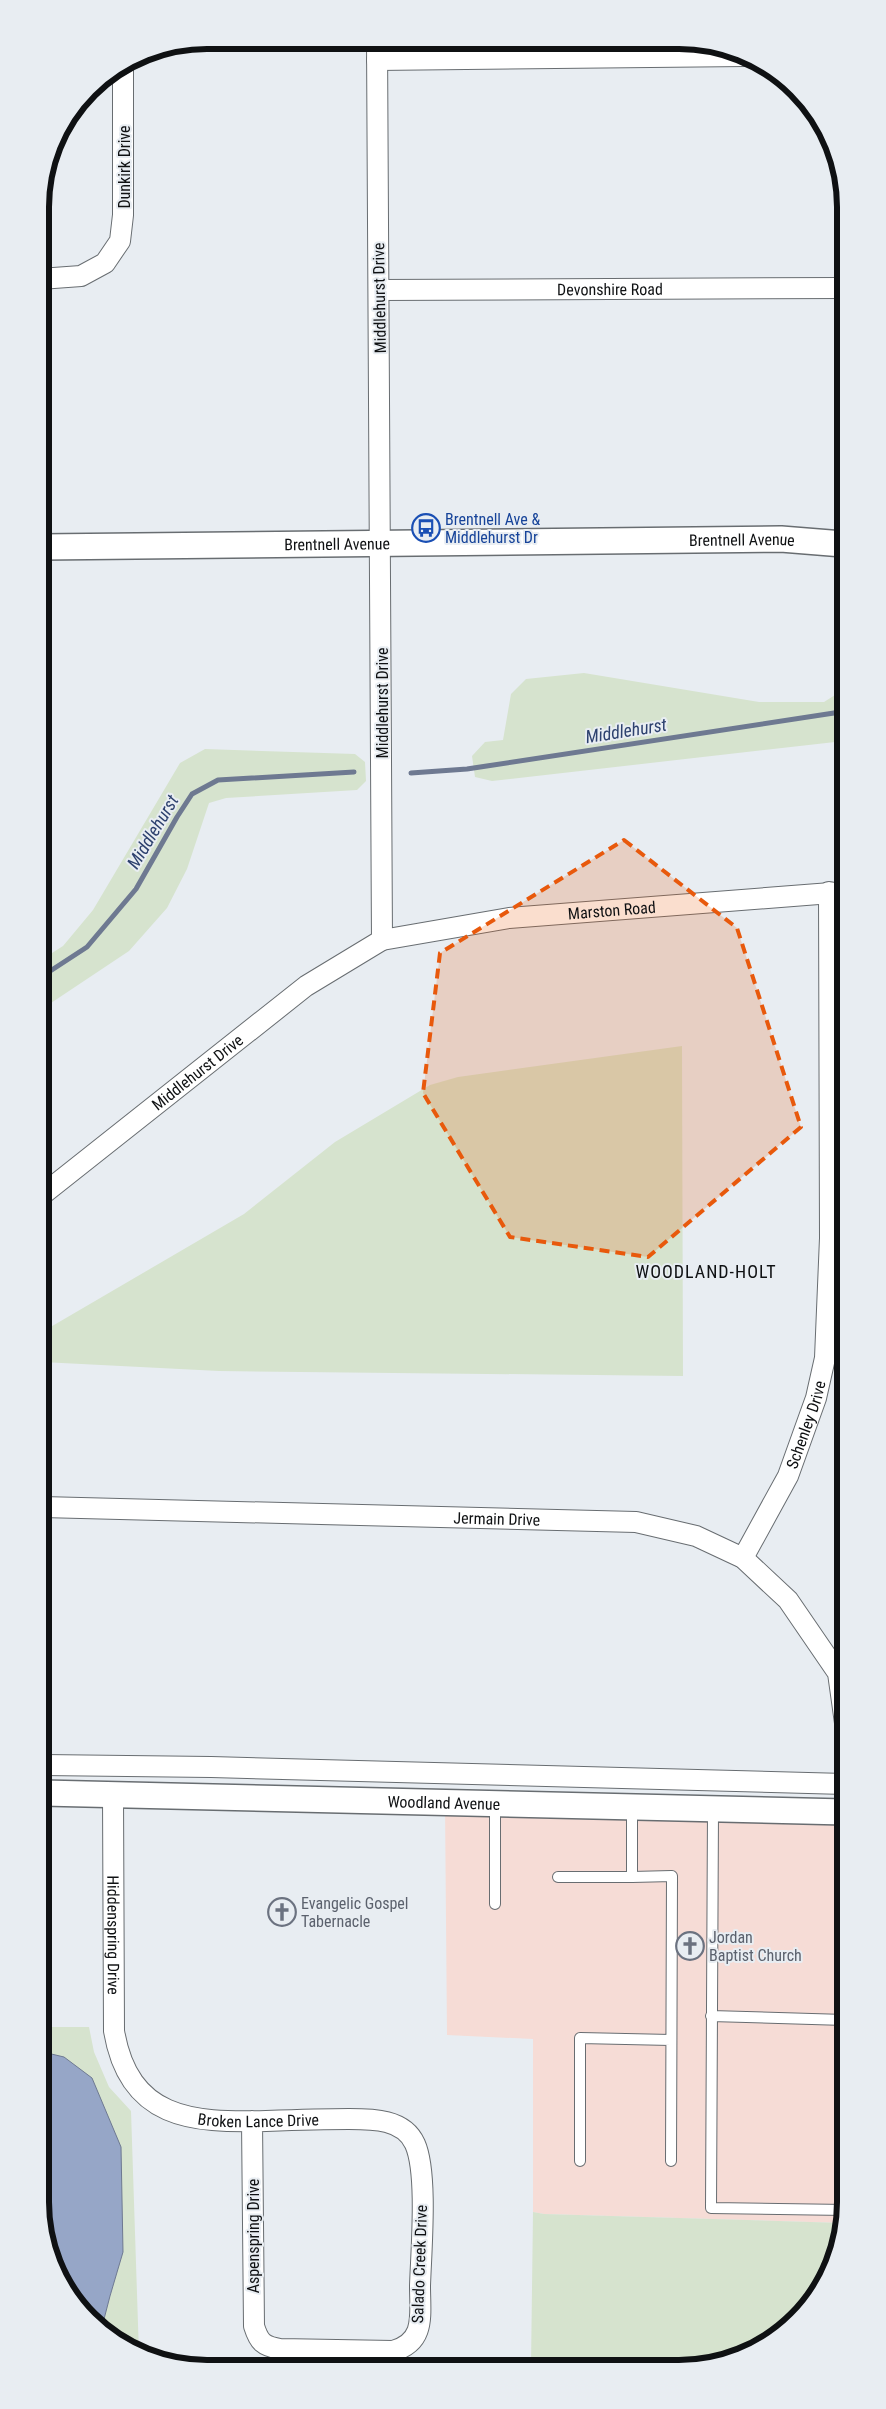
<svg xmlns="http://www.w3.org/2000/svg" width="886" height="2409" viewBox="0 0 886 2409" font-family="'Roboto Condensed',sans-serif">
	<rect width="100%" height="100%" fill="#e8edf2"/>
	<!-- commercial -->
	<path fill="#f6dcd6" d="M445,1804L845,1813L846,2213L843,2223L544,2214L533,2212V2039L447,2035Z"/>
	<!-- green -->
	<path fill="#d6e3ce" d="M584,673L759,702H824L843,690L844,741L492,781L475,777L472,756L485,742L503,740L511,694L526,679Z
		M205,749L355,754L365,762L366,781L357,790L226,798L209,803L187,869L167,908L129,951L42,1009L41,960L63,946L93,910L180,763Z
		M682,1046L683,1376L219,1371L42,1362V1332L244,1214L335,1142L430,1085L458,1077Z
		M43,2027H89L94,2052L109,2087L131,2111L139,2354L103,2331V2323L110,2296L123,2251L64,2057L43,2052Z
		M533,2212L544,2214L843,2223L833,2266L805,2312L763,2347L712,2366H531Z"/>
	<!-- water -->
	<path fill="#96a6c7" stroke="#6e7991" d="M43,2052L64,2057L92,2078L121,2147L123,2252L110,2296L103,2323V2331L89,2320L62,2286L43,2235Z"/>
	<g fill="none" stroke-linecap="round" stroke-linejoin="round">
		<!-- stream -->
		<path stroke="#6e7991" stroke-width="5" d="M411,773L467,769L834,713L844,709
			M41,977L87,947L136,889L177,817L192,794L218,780L354,772"/>
		<defs>
			<path id="service" d="M632,1807V1877L672,1876L671,2161
				M713,1810L711,2208L846,2210
				M558,1877H632
				M495,1904V1804
				M711,2016L845,2020
				M580,2161V2038L671,2040"/>
			<g id="minor">
				<path d="M377,60L746,56"/>
				<path d="M40,279L81,276L105,263L120,241L123,215V65"/>
				<path id="s1" d="M379,290L843,288"/>
				<path d="M41,595V547"/>
				<path id="s2" d="M382,940L509,918L844,892"/>
				<path id="s3" d="M42,1195L306,986L382,940L377,41"/>
				<path id="s4" d="M42,1507L636,1522L696,1536L743,1558L788,1600L838,1673L845,1723"/>
				<path id="s5" d="M743,1558L788,1476L816,1398L825,1358L830,1238L829,892"/>
				<path d="M43,1765L211,1767L845,1784"/>
				<path id="s6" d="M113,1795L114,2031C129,2119 191,2123 266,2121C293,2120 321,2119 349,2119C373,2119 404,2119 415,2144C428,2173 421,2252 420,2286C420,2315 426,2342 393,2351L280,2349C263,2346 259,2342 254,2326L252,2121"/>
			</g>
			<g id="tertiary">
				<path id="s7" d="M41,547L781,539L843,544"/>
				<path id="s8" d="M43,1793L845,1812"/>
			</g>
		</defs>
		<!-- service casing -->
		<use href="#service" stroke="#686d71" stroke-width="12"/>
		<!-- minor casing -->
		<use href="#minor" stroke="#686d71" stroke-width="22"/>
		<!-- tertiary casing -->
		<use href="#tertiary" stroke="#686d71" stroke-width="28"/>
		<!-- service -->
		<use href="#service" stroke="#fff" stroke-width="10"/>
		<!-- minor -->
		<use href="#minor" stroke="#fff" stroke-width="20"/>
		<!-- tertiary -->
		<use href="#tertiary" stroke="#fff" stroke-width="25"/>
	</g>
	<!-- marked area -->
	<path fill="#e8590c" fill-opacity="0.2" stroke="#e8590c" stroke-width="4" stroke-dasharray="10 6" stroke-linejoin="round" d="M624,840L737,928L801,1127L648,1257L510,1237L423,1093L440,953Z"/>
	<!-- icons -->
	<defs>
		<symbol id="bus-ring" viewBox="-11 -11 22 22"><circle r="9.5" fill="#e8edf2" stroke="#1a4fb4" stroke-width="1.5"/><path d="M-5-6H5V4H4V6H2V4H-2V6H-4V4H-5ZM-3.5-4V0h7V-4ZM-3.5 1.2v1.5H-2V1.2ZM2 1.2v1.5H3.5V1.2Z" fill="#1a4fb4"/></symbol>
		<symbol id="church-ring" viewBox="-11 -11 22 22"><circle r="9.5" fill="#e8edf2" stroke="#6b7280" stroke-width="1.5"/><path d="M-1.2-6h2.4v3.5h3.3v2.4h-3.3V6h-2.4V-.1h-3.3v-2.4h3.3Z" fill="#6b7280"/></symbol>
	</defs>
	<g fill-rule="evenodd">
		<use href="#bus-ring" x="410" y="512" width="32" height="32"/>
		<use href="#church-ring" x="266" y="1896" width="32" height="32"/>
		<use href="#church-ring" x="674" y="1930" width="32" height="32"/>
	</g>
	<g text-anchor="middle" stroke-width="4" stroke-linejoin="round" paint-order="stroke">
		<!-- street labels -->
		<g font-size="16" fill="#0f1113" stroke="#e8edf2">
			<text transform="translate(124 167) rotate(-90)" y="6">Dunkirk Drive</text>
			<text dy="6" stroke="none"><textPath href="#s1" startOffset="231">Devonshire Road</textPath></text>
			<text transform="translate(379 298) rotate(-91)" y="6">Middlehurst Drive</text>
			<text dy="6" stroke="none"><textPath href="#s7" startOffset="701">Brentnell Avenue</textPath></text>
			<text dy="6" stroke="none"><textPath href="#s7" startOffset="296">Brentnell Avenue</textPath></text>
			<text transform="translate(382 703) rotate(-90)" y="6">Middlehurst Drive</text>
			<text dy="6" stroke="none"><textPath href="#s2" startOffset="232">Marston Road</textPath></text>
			<text dy="6" stroke="none"><textPath href="#s3" startOffset="198">Middlehurst Drive</textPath></text>
			<text dy="6" stroke="none"><textPath href="#s5" startOffset="148">Schenley Drive</textPath></text>
			<text dy="6" stroke="none"><textPath href="#s4" startOffset="455">Jermain Drive</textPath></text>
			<text dy="6" stroke="none"><textPath href="#s8" startOffset="401">Woodland Avenue</textPath></text>
			<text dy="6" stroke="none"><textPath href="#s6" startOffset="140">Hiddenspring Drive</textPath></text>
			<text dy="6" stroke="none"><textPath href="#s6" startOffset="428">Broken Lance Drive</textPath></text>
			<text transform="translate(253 2236) rotate(-90)" y="6">Aspenspring Drive</text>
			<text transform="translate(419 2264) rotate(-88)" y="6">Salado Creek Drive</text>
		</g>
		<!-- transit labels -->
		<g font-size="16" fill="#164399" stroke="#e8edf2" text-anchor="start">
			<text x="445" y="525">Brentnell Ave &amp;<tspan x="445" dy="18">Middlehurst Dr</tspan></text>
		</g>
		<!-- worship labels -->
		<g font-size="16" fill="#5b616d" stroke="#e8edf2" text-anchor="start">
			<text x="301" y="1909">Evangelic Gospel<tspan x="301" dy="18">Tabernacle</tspan></text>
			<text x="709" y="1943">Jordan<tspan x="709" dy="18">Baptist Church</tspan></text>
		</g>
		<!-- water labels -->
		<g font-size="18" font-style="italic" fill="#2d416e" stroke="#e8edf2">
			<text transform="translate(626 731) rotate(-9)" y="6">Middlehurst</text>
			<text transform="translate(153 832) rotate(-59)" y="6">Middlehurst</text>
		</g>
		<!-- neighbourhood labels -->
		<g font-size="18" letter-spacing="1" fill="#0f1113" stroke="#e8edf2">
			<text x="706" y="1278">WOODLAND-HOLT</text>
		</g>
	</g>
	<!-- crop -->
	<path d="M0 0H886V2409H0ZM207 49H679A158 158 0 0 1 837 207V2202A158 158 0 0 1 679 2360H207A158 158 0 0 1 49 2202V207A158 158 0 0 1 207 49Z" fill="#e8edf2" fill-rule="evenodd"/>
	<path fill="none" stroke="#0f1113" stroke-width="6" d="M207 49H679A158 158 0 0 1 837 207V2202A158 158 0 0 1 679 2360H207A158 158 0 0 1 49 2202V207A158 158 0 0 1 207 49Z"/>
</svg>
